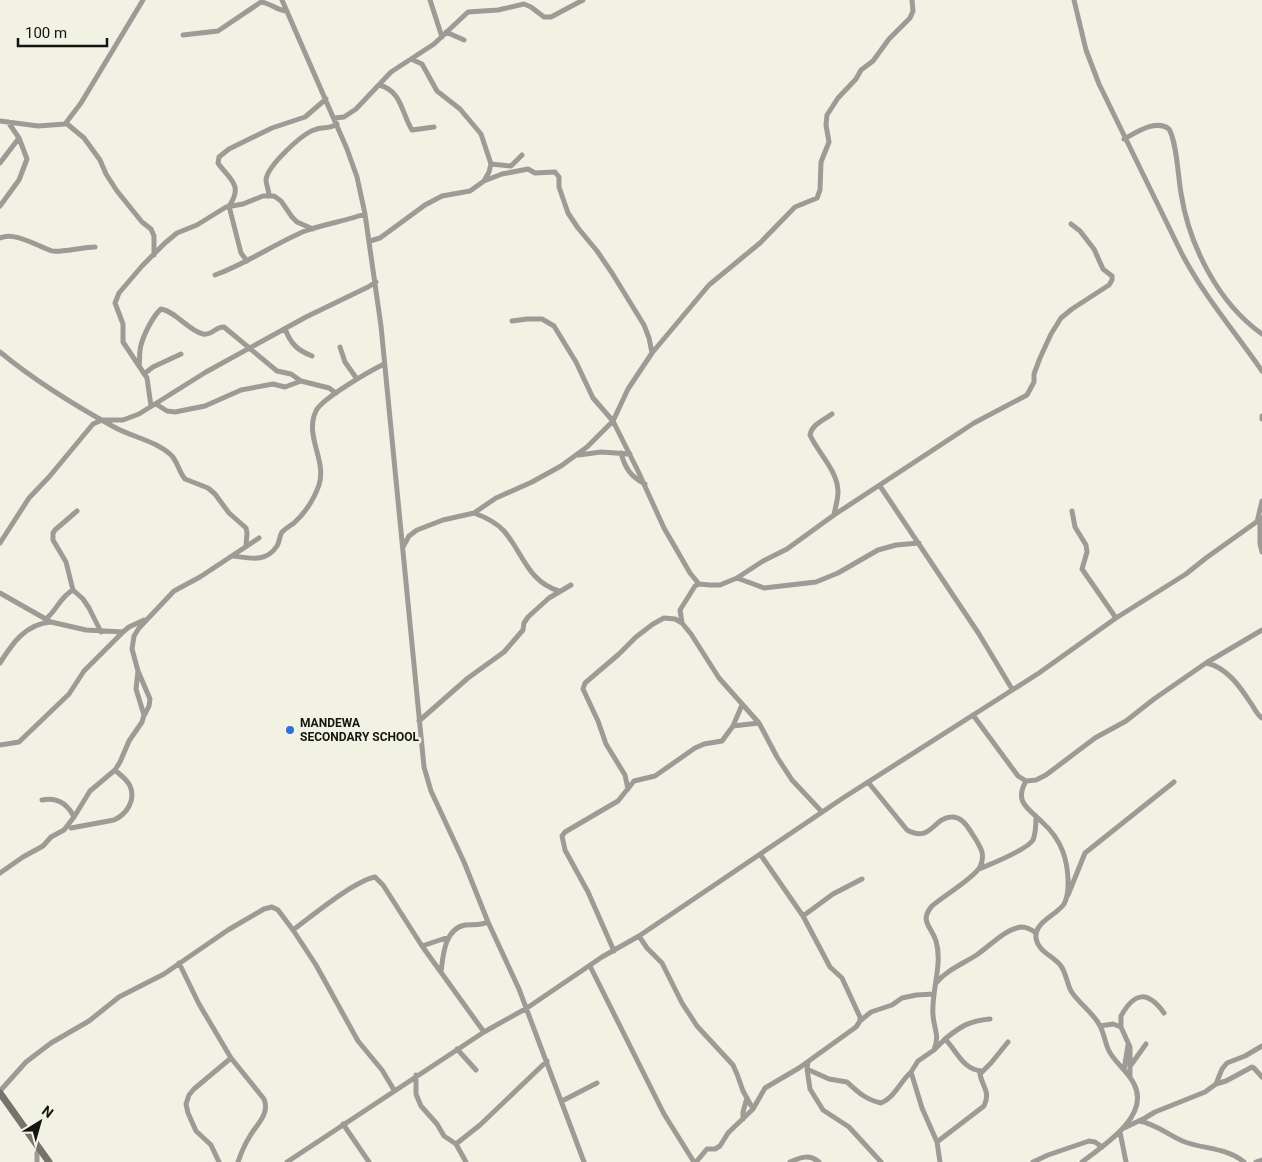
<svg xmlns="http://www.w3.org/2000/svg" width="1262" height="1162" viewBox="0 0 1262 1162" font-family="Roboto,sans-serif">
	<rect width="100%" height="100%" fill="#f1f2e4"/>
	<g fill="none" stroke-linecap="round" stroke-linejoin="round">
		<!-- minor -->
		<path stroke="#9e9b96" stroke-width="5" d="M282,0L347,149L357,177L365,214L381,326L424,767L431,791L464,862L488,922L519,989L584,1162
			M430,0L442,37
			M1074,0L1086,50L1099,84L1181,252C1203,295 1235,332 1262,371
			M446,32L464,40
			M183,35L218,31L261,2C271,3 277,11 287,11
			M411,59L422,64L437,91L460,109L481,134L491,164L489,172L484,181
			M379,85C402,91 401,112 412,130L434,127
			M334,118L344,117L356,109L391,72L434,44L468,12L498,10L524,4L531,7L544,17H551L583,0
			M0,121L38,126L65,124L81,103L143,0
			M66,123L84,138L100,160L106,174L117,191L142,222L151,229L154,236V255
			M1124,139C1137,132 1156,119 1169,129C1177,143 1178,177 1181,193C1189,245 1218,303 1262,334
			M0,163L19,138
			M491,164L511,166L522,155
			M269,195C269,190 266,185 266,180C267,166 302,134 314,130C323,126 328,130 337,124
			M0,206L19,180L27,159L19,138L8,122
			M0,238C14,231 37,246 52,251C58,253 84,247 95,247
			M370,241L380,238L425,205L442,196L470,191L484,181L502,174L528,169L535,173L555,172L559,177V187L568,213L578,228L597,251L612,273L644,325L649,338L652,353
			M247,261L241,253L229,206C244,185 229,179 218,163L219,157L229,149L272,128L305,117L326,99
			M215,275C246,264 274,244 305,231C325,224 345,221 365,214
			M512,321L527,319H542L554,326L576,362L593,398L613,421L638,471L664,528L690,573L699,584L710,585H720L737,578L763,561L787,549L834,515L974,423L1027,395L1034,382V374L1040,358L1051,334L1061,318L1072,309L1109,285L1112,280V276L1103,269L1094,249L1080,231L1071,224
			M285,329C291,344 297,350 312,356
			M340,347L345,362L357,379
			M0,352C35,381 74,405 114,427C132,437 157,441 172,456C178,463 179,472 185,479L208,488L215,494L229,513L246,528L247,533L246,546
			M139,366C140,359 139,352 141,345C144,334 153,316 161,309C177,312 187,330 203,334C212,336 216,326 224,327L277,371L291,374L301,381L329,388L336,393
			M144,374L153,367L181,354
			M156,404L167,411L175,412L205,406L241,390L273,384L285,387L301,381
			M151,406L147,378L123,342V324L115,303L119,293L142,266L165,243L177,233L197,225L226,207L243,204L263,196H274L281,201L292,217L297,222L313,229
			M832,414C824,420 812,424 810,435C818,453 838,471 838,492C838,500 835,508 834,515
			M1262,416V419
			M621,453C625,468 631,477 645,484
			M579,455L601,452L630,454
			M880,486L979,634L1012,689
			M77,511L55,530L53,533V540L66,562L73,590L83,599L89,608L101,632
			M1072,511L1075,527L1086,545L1087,552L1082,569L1116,618
			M474,513C485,517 496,522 504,531C523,553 528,582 559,591
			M1260,520V544L1262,552
			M1257,522L1262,501
			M0,543L29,498L49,477L93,424L102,420H123L139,414L206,372L306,317L368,287L376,282
			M403,547L409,536L417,530L443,520L474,513L496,498L532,482L561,466L587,447L613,421L628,389L652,353L709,285L760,243L795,207L817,198L820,190L821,162L829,142L826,125L827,115L838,98L856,79L861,70L873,61L889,39L910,18L913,11L912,0
			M233,556C250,558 266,563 277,546C280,541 279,537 282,532C286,528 290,526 294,523C305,513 314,499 319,485C327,460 304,436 316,411C321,399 370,371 384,364
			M737,578L764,588L816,582L838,573L878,550L896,545L919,543
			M0,593L51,622L86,630L123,632L129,627L144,620
			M46,619C57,610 60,597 73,590
			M682,623L680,610L695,586L699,584
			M0,663C12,644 25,624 51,622
			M1206,663C1226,667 1239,685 1250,702C1254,707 1257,715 1262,718
			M138,671L150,699L149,706L144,716
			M973,715L1018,776L1026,781L1036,780L1046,775L1095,738L1126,721L1154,699L1206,663L1262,630
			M419,721L468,678L504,652L523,630L524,623L528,617L549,598L571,585
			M733,726L759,723
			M0,745L19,742L69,694L84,671L123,632
			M1026,781C1014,802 1028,808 1041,821C1050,829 1059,841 1063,852C1068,866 1071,891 1064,904C1057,915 1034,922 1036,938C1038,952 1054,956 1061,966C1066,973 1067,983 1071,991C1079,1004 1093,1012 1100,1026C1104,1033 1105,1043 1109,1051C1115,1063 1128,1071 1134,1084C1151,1116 1103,1146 1082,1162
			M868,782L907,830C931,843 933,818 951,817C960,816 967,825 971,832C975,838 980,845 982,852C983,857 982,863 980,867C973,879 943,896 932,906C919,921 931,926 936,941C943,965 931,991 933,1015C934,1030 940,1035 934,1050L918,1061L911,1072L922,1108L937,1142L940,1162
			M628,789L625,775L606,744L598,721L583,689L585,683L619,654L636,637L653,624L664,618L675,619L682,623L691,634L719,678L759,723L777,757L792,780L822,812
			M42,800C57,797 67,803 74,817
			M71,828L114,820C127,814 136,800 130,786C127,779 120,775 115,770
			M979,869C991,864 1027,850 1033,840C1036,833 1036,823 1036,816
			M0,873L23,857L43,846L51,837L64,830L74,817L90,791L115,770L120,762L129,741L142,722L144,715L136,689L138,671L132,649L134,636L139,628L174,591L200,577L259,538
			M1068,895L1085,853L1174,782
			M803,916L833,894L862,879
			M293,930C312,916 354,881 375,877L383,885L422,946L484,1032
			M639,936L647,948L662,963L682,1003L697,1026L733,1065L737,1074L743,1091L753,1109
			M422,946L449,937
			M614,951L588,892L565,850L562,836L565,832L618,801L634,781L655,776L695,748L704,744L722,741L733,726L742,705
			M179,963L199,1004L231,1058L264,1099C270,1114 257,1124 250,1136C245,1144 241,1153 238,1162
			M590,966L664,1114L694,1162
			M441,972C443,957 444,929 465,925C473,924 480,926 488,922
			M936,983C948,969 963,964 978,954C991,945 1006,928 1022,927C1028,927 1032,930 1036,933
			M860,1021L871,1012L892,1005L902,998L916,995L934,994
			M1100,1026L1113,1024L1121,1027
			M945,1039C961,1026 969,1021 990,1019
			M457,1049L476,1070
			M935,1049L945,1039C957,1051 963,1070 982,1071
			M808,1062L807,1069L809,1070L829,1079L847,1082C858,1092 866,1100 881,1103C894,1098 900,1082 911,1072
			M1131,1065L1146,1044
			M807,1069L810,1089L823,1110L849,1127L881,1162
			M1124,1070L1128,1045
			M416,1075V1094L421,1106L437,1124L444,1136L456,1144L466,1162
			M1130,1076V1047L1121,1027V1016C1135,991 1148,991 1164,1013
			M1216,1084L1226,1081L1252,1067L1254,1068L1262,1077
			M0,1091L26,1062L51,1043L89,1021L119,997L164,974L228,930L264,909L272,907L278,910L293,930L316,965L358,1041L382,1070L394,1090
			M562,1101L597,1083
			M743,1119V1112L747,1098
			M1139,1121C1157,1124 1169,1136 1185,1142C1204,1149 1228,1148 1244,1162
			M343,1124L369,1162
			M1124,1128L1145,1118L1155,1112L1205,1092L1216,1084L1222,1069L1227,1063L1245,1056L1262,1046
			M1120,1132L1126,1162
			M937,1142L984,1106C991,1091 982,1087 980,1074L991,1063L1008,1042
			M456,1144L480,1125L547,1061
			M37,1162V1153L41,1149
			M219,1162L211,1145L196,1131L188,1113L186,1104L189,1095L194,1089L231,1058
			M287,1162L484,1032L527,1008L602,957L639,936L843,798L1039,673L1116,618L1186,574L1206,558L1262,518
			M696,1162L707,1149H715L720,1146L728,1133L753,1109L765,1088L799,1068L856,1027L860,1021V1017L842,978L830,967L803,916L760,854
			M790,1162C801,1157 809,1154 819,1162
			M1033,1162L1048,1155L1089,1141L1095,1142L1102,1147
			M1256,1162L1262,1160"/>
		<!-- secondary -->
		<path stroke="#77726b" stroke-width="7" d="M0,1093L49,1162"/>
	</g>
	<!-- markers -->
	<circle fill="#2e70dd" stroke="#f1f2e4" stroke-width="2" cx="290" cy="730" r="5"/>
	<g text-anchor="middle" stroke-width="5" stroke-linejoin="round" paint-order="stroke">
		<!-- poi labels -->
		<g font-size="12" font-weight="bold" fill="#151510" stroke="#f1f2e4" text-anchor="start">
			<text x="300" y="727">MANDEWA<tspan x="300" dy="14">SECONDARY SCHOOL</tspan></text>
		</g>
	</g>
	<!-- north arrow -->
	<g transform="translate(40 1122) rotate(37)" stroke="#f1f2e4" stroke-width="4" paint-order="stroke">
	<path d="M0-4L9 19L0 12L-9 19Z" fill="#151510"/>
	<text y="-8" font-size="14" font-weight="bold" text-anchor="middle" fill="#151510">N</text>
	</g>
	<!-- scale -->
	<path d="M18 38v8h89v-8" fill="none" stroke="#151510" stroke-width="2.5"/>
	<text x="25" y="38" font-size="15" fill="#151510" stroke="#f1f2e4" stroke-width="4" paint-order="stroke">100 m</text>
</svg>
